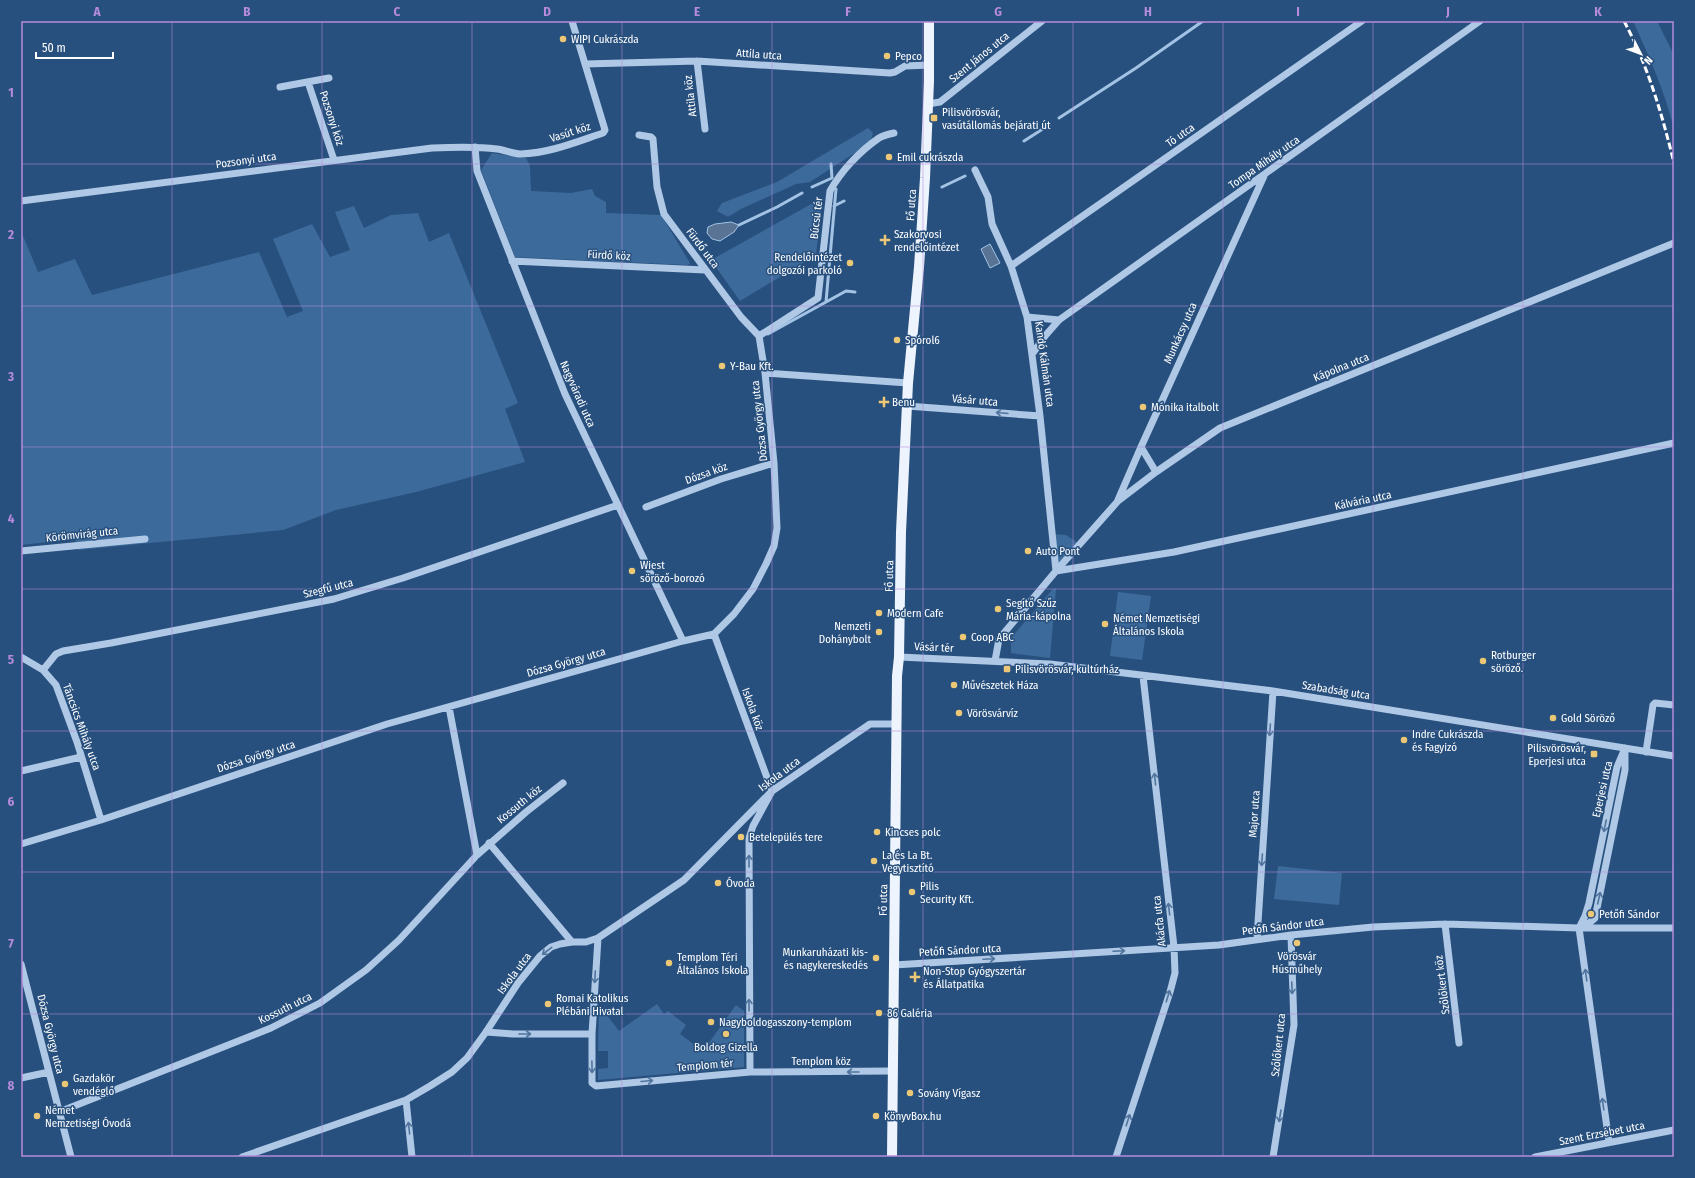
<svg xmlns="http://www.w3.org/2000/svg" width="1695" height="1178" viewBox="0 0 1695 1178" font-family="'Fira Sans Condensed',sans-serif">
	<rect width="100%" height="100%" fill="#28507e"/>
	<!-- green -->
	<path fill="#3c6a9b" d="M1633,21H1657L1674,55V129C1665,92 1649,56 1633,21Z
		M868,128L873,133L870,143L810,182L796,184L741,209L728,217L717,211L722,203L777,182Z
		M492,153L526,158L530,166L531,191L571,193L592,189L595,196L606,202V213L661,215L690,263L688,265L515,257L481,170Z
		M822,198L816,255L740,301L711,260Z
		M354,206L364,228L391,215L418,213L429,242L449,233L518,403L505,409L525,462L416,492L336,510L283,530L78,550L75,539L21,545V231L38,272L75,259L92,295L259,252L287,317L303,311L273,239L312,224L330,257L350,250L335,212Z
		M1053,534L1066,535L1078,543L1058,565Z
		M1056,588L1050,658L1011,653V638L1052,590Z
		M1118,592L1151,596L1142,660L1110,656Z
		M1278,866L1342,873L1339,905L1274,899Z
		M657,1004L664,1014L668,1011L686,1025L680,1034L703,1051L736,1005L744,1011V1067L598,1080V1069L608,1068V1051H598L599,1008L601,1007L619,1031Z"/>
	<!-- water -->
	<path fill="#587394" stroke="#a3c3e5" d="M731,222L739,225L734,232L720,241L712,239L707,233L708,227L715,224Z
		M990,244L1000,263L990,268L981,249Z"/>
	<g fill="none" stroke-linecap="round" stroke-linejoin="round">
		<!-- stream -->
		<path stroke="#a3c3e5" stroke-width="3" d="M1059,118L1136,68L1203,21
			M1024,141L1049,125
			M812,187L832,178L831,164
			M942,187L965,176
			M834,206L844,201
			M739,225L777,207L802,193
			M826,302L846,291L855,292
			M768,334L826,302L836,189"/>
		<!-- minor -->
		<path stroke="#aec8e5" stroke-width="7" d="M697,61L705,129
			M585,64L697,61L890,73L895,72L905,66L930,65
			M308,82L334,160
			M280,87L329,78
			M928,104L940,102L1042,21
			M475,147L477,171L565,394L683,641
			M975,170L988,197L992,224L1011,266L1027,317L1040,416L1056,571
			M21,201L432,148C454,147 475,146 497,149C505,150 513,154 521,154C550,153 576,142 603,133L605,130L572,21
			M512,261L705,270
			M1011,266L1362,21
			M1027,317L1059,320
			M759,336L818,298L830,191C841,171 860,151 879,138C884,135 890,134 894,133
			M1033,353L1045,336L1059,320L1480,21
			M765,373L908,383
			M907,406L1040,416
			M1141,447L1156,472
			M1118,500L1141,447L1264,176
			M646,507L721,479L774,463
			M21,551L145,539
			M1056,571L1174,552L1674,443
			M714,634L772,791L753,826L749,838L750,1072
			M21,657L43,670L56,685L77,742L101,820
			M899,657L1050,664L1273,691L1674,756
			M995,661L999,639L1056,571L1118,501L1156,472L1220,428L1674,243
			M43,670L56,654L63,651L111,643L334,599L403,578L618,505
			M449,707L477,855
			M1646,752L1653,705L1655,703L1674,705
			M21,771L81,757
			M489,843L572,942
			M21,844L101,820L387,724L683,641L714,634L734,614L753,589L766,564L774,546L777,528L774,463L765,373L759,336L741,317L664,214L657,187L653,139L651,137L639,135
			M1445,924L1459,1043
			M1581,927L1588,924L1595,918L1625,770V752
			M598,938L592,1034V1083L596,1086L750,1072L892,1071
			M1257,938L1273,691
			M21,964L71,1157
			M894,965L1219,945L1291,935L1373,927L1445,924L1579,928H1674
			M486,1032L513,1034H592
			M21,1078L49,1072
			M406,1100L412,1157
			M59,1112L271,1028L320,1003L366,970L399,940L477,855L526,812L563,783
			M1609,1142L1579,928L1585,916L1589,903L1617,767L1625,748
			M242,1157L406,1100L430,1086L452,1072L467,1058L486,1032L518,983L540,956L551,947L560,944L572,942H586L598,938L684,880L772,791L870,724H895
			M1116,1157L1170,992L1175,973L1174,947L1143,676
			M1273,1157L1294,1025L1291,935
			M1535,1157L1674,1130"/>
		<!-- major -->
		<path stroke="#eef4fd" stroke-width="10" d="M892,1157L897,676L899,657L901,532L908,383L919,267L925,178L929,81V21"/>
		<!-- rail -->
		<path stroke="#fff" stroke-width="3" stroke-dasharray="7 3" stroke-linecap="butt" d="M1624,21C1648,66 1662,114 1674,163"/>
	</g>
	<!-- one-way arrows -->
	<defs><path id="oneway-shaft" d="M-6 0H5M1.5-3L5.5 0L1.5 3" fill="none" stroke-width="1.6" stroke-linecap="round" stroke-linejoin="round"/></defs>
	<g stroke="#50749d">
		<use href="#oneway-shaft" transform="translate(1002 413) rotate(-175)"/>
		<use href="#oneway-shaft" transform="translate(1270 730) rotate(94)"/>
		<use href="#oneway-shaft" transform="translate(1155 779) rotate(-96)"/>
		<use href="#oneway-shaft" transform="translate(1605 826) rotate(102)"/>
		<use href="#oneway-shaft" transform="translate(1262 860) rotate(94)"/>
		<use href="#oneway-shaft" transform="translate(749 861) rotate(-90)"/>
		<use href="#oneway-shaft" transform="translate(1599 898) rotate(-78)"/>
		<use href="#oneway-shaft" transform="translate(1169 909) rotate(-96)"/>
		<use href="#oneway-shaft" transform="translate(547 951) rotate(143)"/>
		<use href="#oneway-shaft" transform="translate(1119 951) rotate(-3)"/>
		<use href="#oneway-shaft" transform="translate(989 959) rotate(-3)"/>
		<use href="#oneway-shaft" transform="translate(1586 975) rotate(-98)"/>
		<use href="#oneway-shaft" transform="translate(595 977) rotate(93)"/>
		<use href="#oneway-shaft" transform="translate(1292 988) rotate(88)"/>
		<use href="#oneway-shaft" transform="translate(1168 996) rotate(-73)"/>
		<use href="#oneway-shaft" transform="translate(749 1005) rotate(-90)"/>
		<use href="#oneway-shaft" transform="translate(525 1034)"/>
		<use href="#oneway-shaft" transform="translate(592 1067) rotate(89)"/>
		<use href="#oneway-shaft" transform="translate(853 1072) rotate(180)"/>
		<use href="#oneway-shaft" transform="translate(647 1081) rotate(-5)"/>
		<use href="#oneway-shaft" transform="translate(1603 1104) rotate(-98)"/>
		<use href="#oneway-shaft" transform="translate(1280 1116) rotate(99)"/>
		<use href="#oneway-shaft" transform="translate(1128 1120) rotate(-72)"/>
		<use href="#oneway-shaft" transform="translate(409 1128) rotate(-96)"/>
	</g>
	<!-- grid -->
	<path fill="none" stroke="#b68bdc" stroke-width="1" stroke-opacity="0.55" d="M172,21V1157M322,21V1157M472,21V1157M622,21V1157M772,21V1157M923,21V1157M1073,21V1157M1223,21V1157M1373,21V1157M1523,21V1157M21,164H1674M21,306H1674M21,447H1674M21,589H1674M21,731H1674M21,872H1674M21,1014H1674"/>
	<!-- markers -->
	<g fill="#ecc775" stroke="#28507e" stroke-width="1.5">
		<circle cx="563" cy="39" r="4"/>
		<circle cx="887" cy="56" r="4"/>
		<rect x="930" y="114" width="8" height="8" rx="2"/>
		<circle cx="889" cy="157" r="4"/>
		<path d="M883 234h4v4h4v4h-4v4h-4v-4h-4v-4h4z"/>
		<circle cx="850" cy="263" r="4"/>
		<circle cx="897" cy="340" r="4"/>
		<circle cx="722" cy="366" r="4"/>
		<path d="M882 396h4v4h4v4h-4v4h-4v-4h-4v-4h4z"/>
		<circle cx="1143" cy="407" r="4"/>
		<circle cx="1028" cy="551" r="4"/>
		<circle cx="632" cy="571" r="4"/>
		<circle cx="998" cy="609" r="4"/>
		<circle cx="879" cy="613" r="4"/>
		<circle cx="1105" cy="624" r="4"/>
		<circle cx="879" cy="632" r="4"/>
		<circle cx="963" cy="637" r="4"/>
		<circle cx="1483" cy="661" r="4"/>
		<rect x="1003" y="665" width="8" height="8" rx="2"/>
		<circle cx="954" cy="685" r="4"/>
		<circle cx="959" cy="713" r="4"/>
		<circle cx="1553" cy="718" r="4"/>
		<circle cx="1404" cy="740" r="4"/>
		<rect x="1590" y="750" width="8" height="8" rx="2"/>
		<circle cx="877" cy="832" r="4"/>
		<circle cx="741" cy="837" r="4"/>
		<circle cx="874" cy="861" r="4"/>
		<circle cx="718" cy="883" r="4"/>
		<circle cx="912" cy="892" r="4"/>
		<circle cx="1591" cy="914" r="4"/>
		<circle cx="1297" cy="943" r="4"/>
		<circle cx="876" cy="958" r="4"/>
		<circle cx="669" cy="963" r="4"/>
		<path d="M913 971h4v4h4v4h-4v4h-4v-4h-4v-4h4z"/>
		<circle cx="548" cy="1004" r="4"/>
		<circle cx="879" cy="1013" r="4"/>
		<circle cx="711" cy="1022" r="4"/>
		<circle cx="726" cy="1034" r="4"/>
		<circle cx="65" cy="1084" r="4"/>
		<circle cx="910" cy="1093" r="4"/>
		<circle cx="37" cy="1116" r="4"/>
		<circle cx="876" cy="1116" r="4"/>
	</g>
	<g text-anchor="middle" stroke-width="3" stroke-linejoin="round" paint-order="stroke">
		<!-- poi labels -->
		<g font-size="11" fill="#fff" stroke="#28507e" text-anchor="start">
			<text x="571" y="43">WIPI Cukrászda</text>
			<text x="895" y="60">Pepco</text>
			<text x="942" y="116">Pilisvörösvár,<tspan x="942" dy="13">vasútállomás bejárati út</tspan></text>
			<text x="897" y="161">Emil cukrászda</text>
			<text x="894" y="238">Szakorvosi<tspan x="894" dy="13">rendelőintézet</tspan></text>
			<text x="842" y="261" text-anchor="end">Rendelőintézet<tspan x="842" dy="13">dolgozói parkoló</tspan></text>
			<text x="905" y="344">Spórol6</text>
			<text x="730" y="370">Y-Bau Kft.</text>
			<text x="892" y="406">Benu</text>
			<text x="1151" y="411">Mónika italbolt</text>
			<text x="1036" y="555">Auto Pont</text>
			<text x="640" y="569">Wiest<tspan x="640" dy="13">söröző-borozó</tspan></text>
			<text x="1006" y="607">Segítő Szűz<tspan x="1006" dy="13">Mária-kápolna</tspan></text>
			<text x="887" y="617">Modern Cafe</text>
			<text x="1113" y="622">Német Nemzetiségi<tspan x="1113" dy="13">Általános Iskola</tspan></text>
			<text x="871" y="630" text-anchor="end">Nemzeti<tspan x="871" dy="13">Dohánybolt</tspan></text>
			<text x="971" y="641">Coop ABC</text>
			<text x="1491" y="659">Rotburger<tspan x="1491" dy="13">söröző.</tspan></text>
			<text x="1015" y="673">Pilisvörösvár, kultúrház</text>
			<text x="962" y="689">Művészetek Háza</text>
			<text x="967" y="717">Vörösvárvíz</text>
			<text x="1561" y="722">Gold Söröző</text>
			<text x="1412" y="738">Indre Cukrászda<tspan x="1412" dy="13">és Fagyizó</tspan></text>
			<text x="1586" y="752" text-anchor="end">Pilisvörösvár,<tspan x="1586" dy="13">Eperjesi utca</tspan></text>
			<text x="885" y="836">Kincses polc</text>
			<text x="749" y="841">Betelepülés tere</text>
			<text x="882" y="859">La és La Bt.<tspan x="882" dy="13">Vegytisztító</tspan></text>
			<text x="726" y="887">Óvoda</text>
			<text x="920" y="890">Pilis<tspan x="920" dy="13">Security Kft.</tspan></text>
			<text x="1599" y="918">Petőfi Sándor</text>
			<text x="868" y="956" text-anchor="end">Munkaruházati kis-<tspan x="868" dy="13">és nagykereskedés</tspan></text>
			<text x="1297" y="960" text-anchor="middle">Vörösvár<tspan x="1297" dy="13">Húsműhely</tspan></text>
			<text x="677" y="961">Templom Téri<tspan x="677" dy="13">Általános Iskola</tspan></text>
			<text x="923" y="975">Non-Stop Gyógyszertár<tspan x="923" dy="13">és Állatpatika</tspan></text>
			<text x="556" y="1002">Romai Katolikus<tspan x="556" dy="13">Plébáni Hivatal</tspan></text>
			<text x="887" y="1017">86 Galéria</text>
			<text x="719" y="1026">Nagyboldogasszony-templom</text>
			<text x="726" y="1051" text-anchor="middle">Boldog Gizella</text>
			<text x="73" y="1082">Gazdakör<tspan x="73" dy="13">vendéglő</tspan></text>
			<text x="918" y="1097">Sovány Vígasz</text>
			<text x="45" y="1114">Német<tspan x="45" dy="13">Nemzetiségi Óvodá</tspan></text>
			<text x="884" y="1120">KönyvBox.hu</text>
		</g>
		<!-- street labels -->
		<g font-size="11" fill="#fff" stroke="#28507e">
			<text transform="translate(759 54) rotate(4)" y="4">Attila utca</text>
			<text transform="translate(979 57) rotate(-39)" y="4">Szent János utca</text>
			<text transform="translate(690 96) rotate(-97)" y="4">Attila köz</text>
			<text transform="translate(332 118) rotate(72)" y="4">Pozsonyi köz</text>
			<text transform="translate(570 132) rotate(-18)" y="4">Vasút köz</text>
			<text transform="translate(1180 135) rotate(-35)" y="4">Tó utca</text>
			<text transform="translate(246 160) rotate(-8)" y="4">Pozsonyi utca</text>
			<text transform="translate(1264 162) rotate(-35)" y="4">Tompa Mihály utca</text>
			<text transform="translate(911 205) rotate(-86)" y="4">Fő utca</text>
			<text transform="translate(816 218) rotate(-83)" y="4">Búcsú tér</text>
			<text transform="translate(703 248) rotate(53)" y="4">Fürdő utca</text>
			<text transform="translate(609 255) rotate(3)" y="4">Fürdő köz</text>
			<text transform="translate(1180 333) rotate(-66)" y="4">Munkácsy utca</text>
			<text transform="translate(1045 364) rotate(82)" y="4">Kandó Kálmán utca</text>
			<text transform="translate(1341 367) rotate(-22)" y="4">Kápolna utca</text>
			<text transform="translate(578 394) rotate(66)" y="4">Nagyváradi utca</text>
			<text transform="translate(975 400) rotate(5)" y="4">Vásár utca</text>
			<text transform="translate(759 421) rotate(-96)" y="4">Dózsa György utca</text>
			<text transform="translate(706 473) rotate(-20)" y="4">Dózsa köz</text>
			<text transform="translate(1363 500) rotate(-12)" y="4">Kálvária utca</text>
			<text transform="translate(82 534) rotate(-6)" y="4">Körömvirág utca</text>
			<text transform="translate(889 576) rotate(-89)" y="4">Fő utca</text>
			<text transform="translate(328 588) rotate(-14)" y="4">Szegfű utca</text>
			<text transform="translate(934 647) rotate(3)" y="4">Vásár tér</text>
			<text transform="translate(566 662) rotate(-16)" y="4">Dózsa György utca</text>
			<text transform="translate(1336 690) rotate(9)" y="4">Szabadság utca</text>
			<text transform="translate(753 709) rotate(70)" y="4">Iskola köz</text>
			<text transform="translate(82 727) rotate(70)" y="4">Táncsics Mihály utca</text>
			<text transform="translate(256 756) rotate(-18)" y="4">Dózsa György utca</text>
			<text transform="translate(779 774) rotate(-37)" y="4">Iskola utca</text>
			<text transform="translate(1602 789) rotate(-77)" y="4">Eperjesi utca</text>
			<text transform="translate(519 804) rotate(-39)" y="4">Kossuth köz</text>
			<text transform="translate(1254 814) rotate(-86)" y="4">Major utca</text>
			<text transform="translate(883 900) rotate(-89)" y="4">Fő utca</text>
			<text transform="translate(1159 921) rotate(-96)" y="4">Akácfa utca</text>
			<text transform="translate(1283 926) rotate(-7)" y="4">Petőfi Sándor utca</text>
			<text transform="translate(960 950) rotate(-3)" y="4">Petőfi Sándor utca</text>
			<text transform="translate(514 973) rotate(-53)" y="4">Iskola utca</text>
			<text transform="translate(1442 985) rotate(-97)" y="4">Szőlőkert köz</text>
			<text transform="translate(285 1008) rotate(-26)" y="4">Kossuth utca</text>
			<text transform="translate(51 1034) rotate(76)" y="4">Dózsa György utca</text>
			<text transform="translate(1278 1045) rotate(-84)" y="4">Szőlőkert utca</text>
			<text x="821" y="1065">Templom köz</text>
			<text transform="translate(705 1065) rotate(-5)" y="4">Templom tér</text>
			<text transform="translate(1602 1133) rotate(-11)" y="4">Szent Erzsébet utca</text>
		</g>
	</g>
	<!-- border -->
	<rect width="1695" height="1178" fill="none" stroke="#28507e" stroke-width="44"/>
	<!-- north arrow -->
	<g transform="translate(1641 54) rotate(132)" stroke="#28507e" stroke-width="3" paint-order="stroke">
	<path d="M0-3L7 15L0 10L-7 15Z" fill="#ffffff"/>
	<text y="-6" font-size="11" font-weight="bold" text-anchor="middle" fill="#ffffff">N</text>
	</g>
	<!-- scale -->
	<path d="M36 52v6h77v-6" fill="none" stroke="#ffffff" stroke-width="2"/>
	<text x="42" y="52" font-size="12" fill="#ffffff" stroke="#28507e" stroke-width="3" paint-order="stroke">50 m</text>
	<rect x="22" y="22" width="1651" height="1134" fill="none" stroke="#b68bdc" stroke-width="1.5"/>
	<g font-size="13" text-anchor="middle" font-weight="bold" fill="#b68bdc">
		<text x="97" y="16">A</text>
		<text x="247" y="16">B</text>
		<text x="397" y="16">C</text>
		<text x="547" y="16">D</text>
		<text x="697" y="16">E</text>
		<text x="848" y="16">F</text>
		<text x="998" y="16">G</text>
		<text x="1148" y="16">H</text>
		<text x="1298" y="16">I</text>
		<text x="1448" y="16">J</text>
		<text x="1598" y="16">K</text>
		<text x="11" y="97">1</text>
		<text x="11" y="239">2</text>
		<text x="11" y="381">3</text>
		<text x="11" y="523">4</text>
		<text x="11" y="664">5</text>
		<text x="11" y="806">6</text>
		<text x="11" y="948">7</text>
		<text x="11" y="1090">8</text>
	</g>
</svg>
